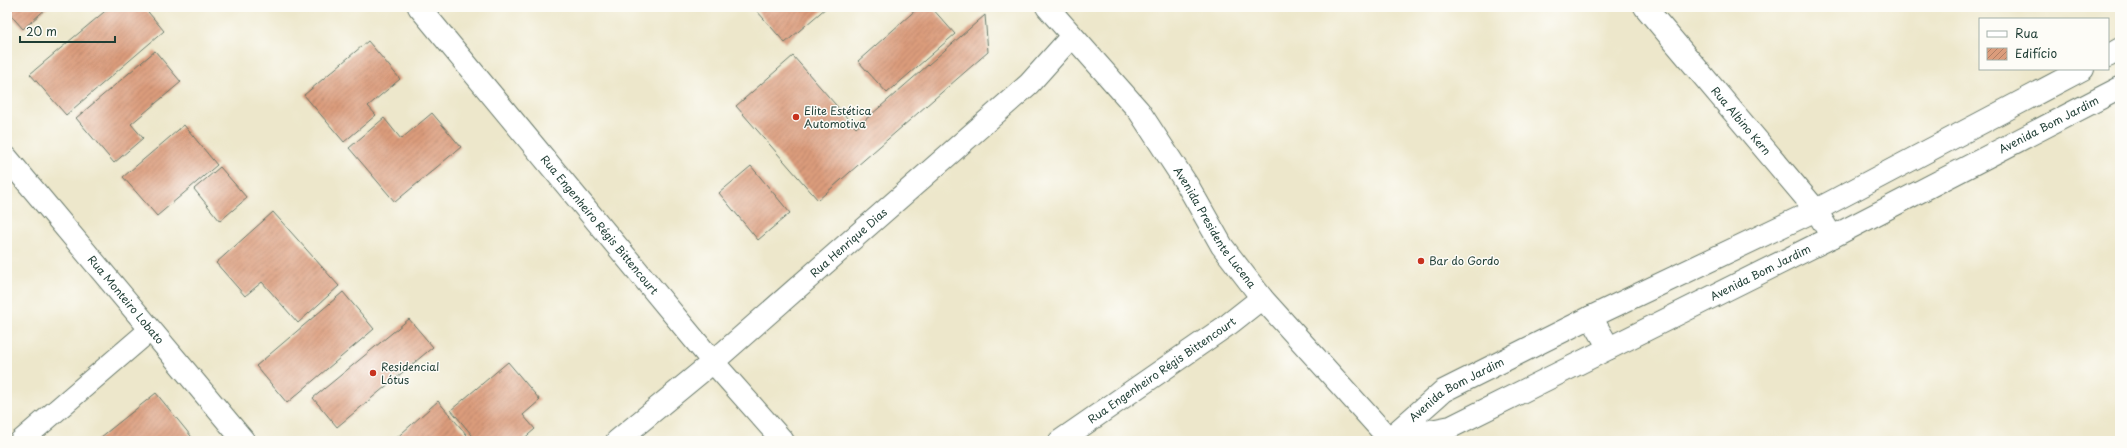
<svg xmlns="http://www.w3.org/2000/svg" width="2127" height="448" viewBox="0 0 2127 448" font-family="'Playpen Sans',sans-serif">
	<defs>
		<pattern id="building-hatch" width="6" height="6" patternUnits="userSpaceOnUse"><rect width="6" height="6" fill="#db9c7b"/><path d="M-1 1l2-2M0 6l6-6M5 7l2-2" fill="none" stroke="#b18066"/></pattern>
	</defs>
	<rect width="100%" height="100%" fill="#fdfcf7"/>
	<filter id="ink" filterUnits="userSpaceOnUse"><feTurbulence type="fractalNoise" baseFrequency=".025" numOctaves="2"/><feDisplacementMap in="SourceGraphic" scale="8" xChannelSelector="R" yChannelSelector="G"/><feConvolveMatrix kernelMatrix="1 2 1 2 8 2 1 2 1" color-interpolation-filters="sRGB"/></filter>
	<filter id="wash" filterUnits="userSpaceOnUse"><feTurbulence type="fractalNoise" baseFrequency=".012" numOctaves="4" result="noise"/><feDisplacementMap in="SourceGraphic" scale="16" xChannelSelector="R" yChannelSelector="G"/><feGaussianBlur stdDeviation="0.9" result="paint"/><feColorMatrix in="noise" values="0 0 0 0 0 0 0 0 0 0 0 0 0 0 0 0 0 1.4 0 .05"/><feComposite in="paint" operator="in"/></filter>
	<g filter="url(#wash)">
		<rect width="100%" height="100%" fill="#ede7cb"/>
		<g id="blocks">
			<!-- building -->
			<path fill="url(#building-hatch)" d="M7,7H48L23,29L7,11Z
				M110,7H144L164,31L66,115L30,74Z
				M761,7H827L785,43L757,11Z
				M919,7H931L955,34L887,93L858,61Z
				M985,15L988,52L818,200L736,106L793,56L856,128Z
				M368,41L400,79L368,106L376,115L344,142L304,95Z
				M155,51L181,82L131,124L143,138L114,163L76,118Z
				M432,113L461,147L395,202L349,148L384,118L401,139Z
				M184,125L217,165L157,216L123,177Z
				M751,166L790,213L758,240L719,193Z
				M220,167L247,198L220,221L194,189Z
				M273,212L339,286L298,323L262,282L245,296L216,263Z
				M343,292L374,329L287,403L256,366Z
				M409,319L433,347L337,427L313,398Z
				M508,362L540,400L523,415L535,429L521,441H477L451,410Z
				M156,393L195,441H96Z
				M438,401L472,441H393Z"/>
		</g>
	</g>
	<g filter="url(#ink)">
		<use href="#blocks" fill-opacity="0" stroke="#677869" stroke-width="1"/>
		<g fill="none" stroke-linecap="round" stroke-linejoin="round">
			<defs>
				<g id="minor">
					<path id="s1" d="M419,7L713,362L783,441"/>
					<path id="s2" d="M1645,7L1816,210L1832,237"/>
					<path id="s3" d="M7,158L244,441"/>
					<path d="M21,441L150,330"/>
					<path id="s4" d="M617,441L713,362L1029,84L1072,36"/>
					<path id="s5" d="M1060,441L1229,324L1262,298"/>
				</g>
				<g id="major">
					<path id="s6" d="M1047,7L1139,111L1188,186L1222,246L1262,298L1391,441"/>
					<path d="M2108,56L2120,49"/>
					<path d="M1591,317L1609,348"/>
					<path id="s7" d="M1390,438L1443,391L1591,317L1816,210L2083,69"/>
					<path id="s8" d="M1389,439L1451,427L1832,237L2120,88"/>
				</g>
			</defs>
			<!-- minor casing -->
			<use href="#minor" stroke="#677869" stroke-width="24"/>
			<!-- major casing -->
			<use href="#major" stroke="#677869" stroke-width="24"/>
			<!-- minor -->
			<use href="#minor" stroke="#fff" stroke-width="22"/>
			<!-- major -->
			<use href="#major" stroke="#fff" stroke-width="22"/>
		</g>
	</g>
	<!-- markers -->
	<g fill="#c8321e" stroke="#fdfcf7" stroke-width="1.5">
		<circle cx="796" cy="117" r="4"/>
		<circle cx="1421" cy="261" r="4"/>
		<circle cx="373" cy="373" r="4"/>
	</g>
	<g text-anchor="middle" stroke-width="3" stroke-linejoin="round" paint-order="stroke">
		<!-- poi labels -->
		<g font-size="11" fill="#1f3d34" stroke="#fdfcf7" text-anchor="start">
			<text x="804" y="115">Elite Estética<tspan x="804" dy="13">Automotiva</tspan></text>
			<text x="1429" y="265">Bar do Gordo</text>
			<text x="381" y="371">Residencial<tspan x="381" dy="13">Lótus</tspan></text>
		</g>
		<!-- street labels -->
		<g font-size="11" fill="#1f3d34" stroke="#fdfcf7">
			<text dy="4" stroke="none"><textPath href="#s2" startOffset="149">Rua Albino Kern</textPath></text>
			<text dy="4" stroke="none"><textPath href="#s8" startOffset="733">Avenida Bom Jardim</textPath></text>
			<text dy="4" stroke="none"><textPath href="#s1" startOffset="283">Rua Engenheiro Régis Bittencourt</textPath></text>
			<text dy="4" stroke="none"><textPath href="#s6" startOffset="278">Avenida Presidente Lucena</textPath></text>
			<text dy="4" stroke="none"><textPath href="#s4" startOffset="305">Rua Henrique Dias</textPath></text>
			<text dy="4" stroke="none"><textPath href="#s8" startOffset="409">Avenida Bom Jardim</textPath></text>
			<text dy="4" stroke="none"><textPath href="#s3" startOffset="185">Rua Monteiro Lobato</textPath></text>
			<text dy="4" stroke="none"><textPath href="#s5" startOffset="124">Rua Engenheiro Régis Bittencourt</textPath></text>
			<text dy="4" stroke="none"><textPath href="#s7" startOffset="83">Avenida Bom Jardim</textPath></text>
		</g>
	</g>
	<!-- margin -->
	<rect width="2127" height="448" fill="none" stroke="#fdfcf7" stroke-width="24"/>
	<!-- legend -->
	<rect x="1979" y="18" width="130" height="52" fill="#fdfcf7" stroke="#a4b0a9"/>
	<rect x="1987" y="31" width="20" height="6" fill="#ffffff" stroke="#a4b0a9"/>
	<text x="2015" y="38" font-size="12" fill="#1f3d34">Rua</text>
	<rect x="1987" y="48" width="20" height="12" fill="url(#building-hatch)" stroke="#a4b0a9"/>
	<text x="2015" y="58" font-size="12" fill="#1f3d34">Edifício</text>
	<!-- scale -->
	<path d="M20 36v6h95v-6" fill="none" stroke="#1f3d34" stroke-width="2"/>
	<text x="26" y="36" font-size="12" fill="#1f3d34" stroke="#fdfcf7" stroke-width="3" paint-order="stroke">20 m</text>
</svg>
